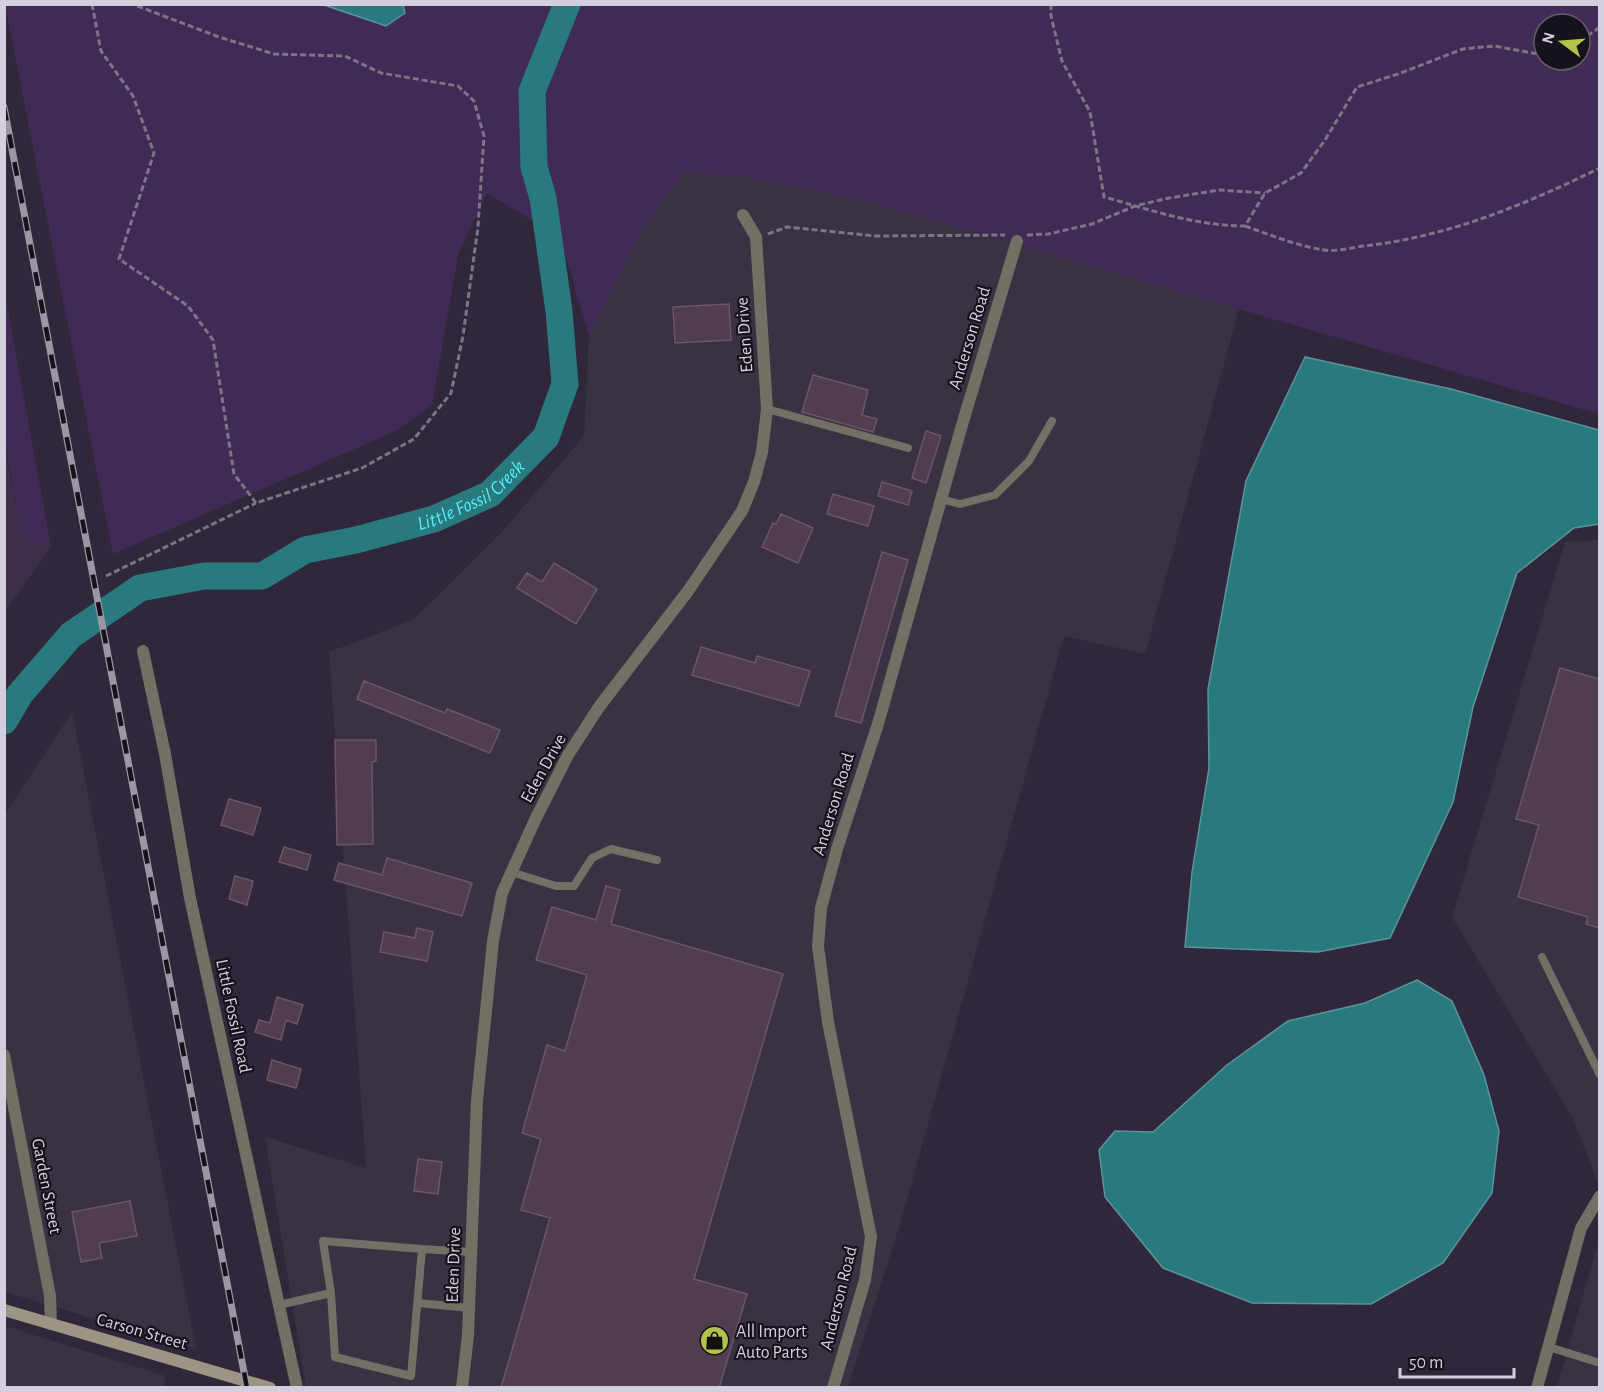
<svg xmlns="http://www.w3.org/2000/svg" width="1604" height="1392" viewBox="0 0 1604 1392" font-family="'Alegreya Sans',sans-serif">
	<rect width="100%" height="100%" fill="#30273b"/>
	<!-- built -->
	<path fill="#3b2f49" d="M4,442L22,537L51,547L5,611Z"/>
	<!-- industrial -->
	<path fill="#3a3243" d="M683,172L748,177L875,203L1239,309L1145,654L1064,636L901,1221L848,1387H306L265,1137L366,1168L329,652L413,620L502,532L584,436L589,336L638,238Z
		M1599,540V1185L1573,1119L1452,917L1565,542Z
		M72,712L196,1349L5,1292V814Z
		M1599,1239V1387H1557Z
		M5,1326L166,1376L163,1387H5Z"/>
	<!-- green -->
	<path fill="#402b57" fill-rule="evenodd" d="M403,4L1599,5V414L875,203L748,177L683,172L638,238L589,336L560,237L487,193L458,255L432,405L396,431L113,554L5,5H324L386,26L405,13ZM1544,24H1580V60H1544Z
		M5,294L51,547L22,537L5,442Z"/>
	<!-- water -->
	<path fill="#287a7f" stroke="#5c949b" stroke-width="1.5" d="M324,5H403L405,13L386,26Z
		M1305,357L1451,389L1599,430V524L1574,528L1517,573L1473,707L1453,802L1390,938L1318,952L1185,947L1192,872L1209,768L1208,689L1246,481Z
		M1417,980L1452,1001L1484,1075L1499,1131L1492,1193L1443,1263L1371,1304L1252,1303L1163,1268L1105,1197L1099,1150L1115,1131L1153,1132L1227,1065L1288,1021L1365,1003Z"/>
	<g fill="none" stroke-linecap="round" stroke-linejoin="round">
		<!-- river -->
		<path stroke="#287a7f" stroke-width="27" id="s1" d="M4,721L20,694L71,635L140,588L204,576H262L305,550L356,540L434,519L490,494L546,437L565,384L559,311L543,198L534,167L532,91L567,4"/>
	</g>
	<!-- building -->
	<path fill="#503d4d" stroke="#6a5666" stroke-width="1.5" d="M729,304L731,340L675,343L673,307Z
		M813,375L868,390L862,415L877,419L873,432L802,412Z
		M926,431L941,436L926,483L912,478Z
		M882,482L912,491L908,505L878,496Z
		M833,494L874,506L868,526L827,514Z
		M781,514L813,528L798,563L762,547L773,523L776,524Z
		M882,552L908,560L861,723L835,716Z
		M554,563L597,589L576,624L517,588L527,573L542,582Z
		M701,647L755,663L757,656L810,671L799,706L692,675Z
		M1560,668L1599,679V928L1586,924L1588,917L1518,897L1539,825L1516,819Z
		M364,681L445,713L447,709L500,730L490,753L357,699Z
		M335,740H376V761L372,762L373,844L337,845Z
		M229,799L261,808L253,835L221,825Z
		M284,847L311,855L307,870L279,862Z
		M387,858L472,883L462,916L334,880L339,863L382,875Z
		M235,876L253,881L247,905L229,899Z
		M606,886L620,890L611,924L783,974L694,1279L747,1294L719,1388H501L550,1218L521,1210L541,1139L522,1133L547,1045L565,1051L587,975L536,960L552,907L596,920Z
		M417,928L433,932L427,961L380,952L384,932L415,938Z
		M277,997L303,1005L297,1024L286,1020L281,1040L255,1032L259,1020L270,1023Z
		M272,1060L301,1069L296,1088L267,1080Z
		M418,1159L442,1162L438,1194L414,1191Z
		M130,1201L137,1236L99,1243L102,1258L81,1262L72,1212Z"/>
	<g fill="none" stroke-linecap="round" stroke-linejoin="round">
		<!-- path -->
		<path stroke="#7c7586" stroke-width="3" stroke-dasharray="6 3" stroke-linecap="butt" d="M92,4L101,51L133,96L154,153L119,259L188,306L213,340L234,474L256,503L362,468L414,439L451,393L463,336L478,227L484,136L474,101L458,86L381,73L345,56L274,54L219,37L132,4
			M1051,4V16L1062,61L1090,112L1104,197C1151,210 1196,226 1245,226L1265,193L1301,173L1325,140L1357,87L1398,74L1463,49L1494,46L1544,55
			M1580,41L1600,27
			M1245,226C1271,235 1297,246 1324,250C1337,252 1353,247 1365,246C1450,236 1524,205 1600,168
			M768,234L787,227L875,236L1005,235
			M1027,235L1048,234L1092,224L1135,206L1169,198L1219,190L1265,193
			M106,576L256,503"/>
		<!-- lane -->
		<path stroke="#736f65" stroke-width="8" d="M767,409L908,448
			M941,499L960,504L995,495L1029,461L1052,421
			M511,872L556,886H574L592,858L611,849L657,860
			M1542,957L1600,1075
			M422,1249L472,1252
			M418,1303L470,1308
			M279,1305L331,1293L335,1357L411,1376L422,1249L323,1241L331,1293
			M1549,1347L1600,1363"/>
		<!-- street -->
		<path stroke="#736f65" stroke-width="12" d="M143,651L165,754L190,898L297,1388
			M4,1055L50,1296L51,1324
			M462,1388L468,1335L477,1100L493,941L502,893L535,820L568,755L599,707L688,591L742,511L754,482L762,452L767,409L756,237L743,215
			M833,1388L865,1280L871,1237L828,1022L818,946L821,908L837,849L878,724L960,432L1017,241
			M1537,1388L1581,1228L1600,1196"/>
		<!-- secondary -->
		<path stroke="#9b9584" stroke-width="12" d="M4,1310L270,1388"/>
		<defs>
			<path id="rail" d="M4,107L247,1388"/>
		</defs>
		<!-- rail casing -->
		<use href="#rail" stroke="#9b95a4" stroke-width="7"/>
		<!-- rail -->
		<use href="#rail" stroke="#16121b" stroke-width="4.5" stroke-dasharray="14" stroke-linecap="butt"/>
	</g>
	<!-- icons -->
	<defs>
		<symbol id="shop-disc" viewBox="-11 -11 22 22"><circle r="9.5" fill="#b5c24a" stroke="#16121b"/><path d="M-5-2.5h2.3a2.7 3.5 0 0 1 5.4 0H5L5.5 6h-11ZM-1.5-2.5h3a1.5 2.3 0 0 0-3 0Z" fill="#111"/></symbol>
	</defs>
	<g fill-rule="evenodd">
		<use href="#shop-disc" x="698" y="1324" width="33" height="33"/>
	</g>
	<g text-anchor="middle" stroke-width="4.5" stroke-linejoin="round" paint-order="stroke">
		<!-- street labels -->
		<g font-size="18" fill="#d4cfdc" stroke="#16121b">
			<text transform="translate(744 335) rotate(-94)" y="6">Eden Drive</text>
			<text transform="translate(969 338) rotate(-73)" y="6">Anderson Road</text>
			<text transform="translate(543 768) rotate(-61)" y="6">Eden Drive</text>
			<text transform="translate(833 804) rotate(-73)" y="6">Anderson Road</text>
			<text transform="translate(234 1016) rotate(78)" y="6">Little Fossil Road</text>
			<text transform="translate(47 1186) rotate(79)" y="6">Garden Street</text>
			<text transform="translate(453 1265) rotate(-88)" y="6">Eden Drive</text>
			<text transform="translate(838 1298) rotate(-76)" y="6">Anderson Road</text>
			<text transform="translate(142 1331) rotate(16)" y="6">Carson Street</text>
		</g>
		<!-- poi labels -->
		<g font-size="18" fill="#d4cfdc" stroke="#16121b" text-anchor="start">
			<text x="736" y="1337">All Import<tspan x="736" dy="21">Auto Parts</tspan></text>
		</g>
		<!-- water labels -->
		<g font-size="20" font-style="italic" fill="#55eef8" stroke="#16121b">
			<text dy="7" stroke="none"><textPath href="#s1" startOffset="543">Little Fossil Creek</textPath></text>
		</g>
	</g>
	<!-- border -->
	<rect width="1604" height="1392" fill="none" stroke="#d4cfdc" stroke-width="12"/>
	<!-- north arrow -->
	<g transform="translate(1562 42) rotate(286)"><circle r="28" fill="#16121b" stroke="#625e68" stroke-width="1.5"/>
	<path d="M0-4.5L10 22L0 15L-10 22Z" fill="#b5c24a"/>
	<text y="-9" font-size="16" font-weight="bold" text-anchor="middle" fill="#d4cfdc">N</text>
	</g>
	<!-- scale -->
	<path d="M1400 1368v9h114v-9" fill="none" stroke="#d4cfdc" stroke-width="3"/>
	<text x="1409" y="1368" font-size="18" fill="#d4cfdc" stroke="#16121b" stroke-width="4.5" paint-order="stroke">50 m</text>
</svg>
